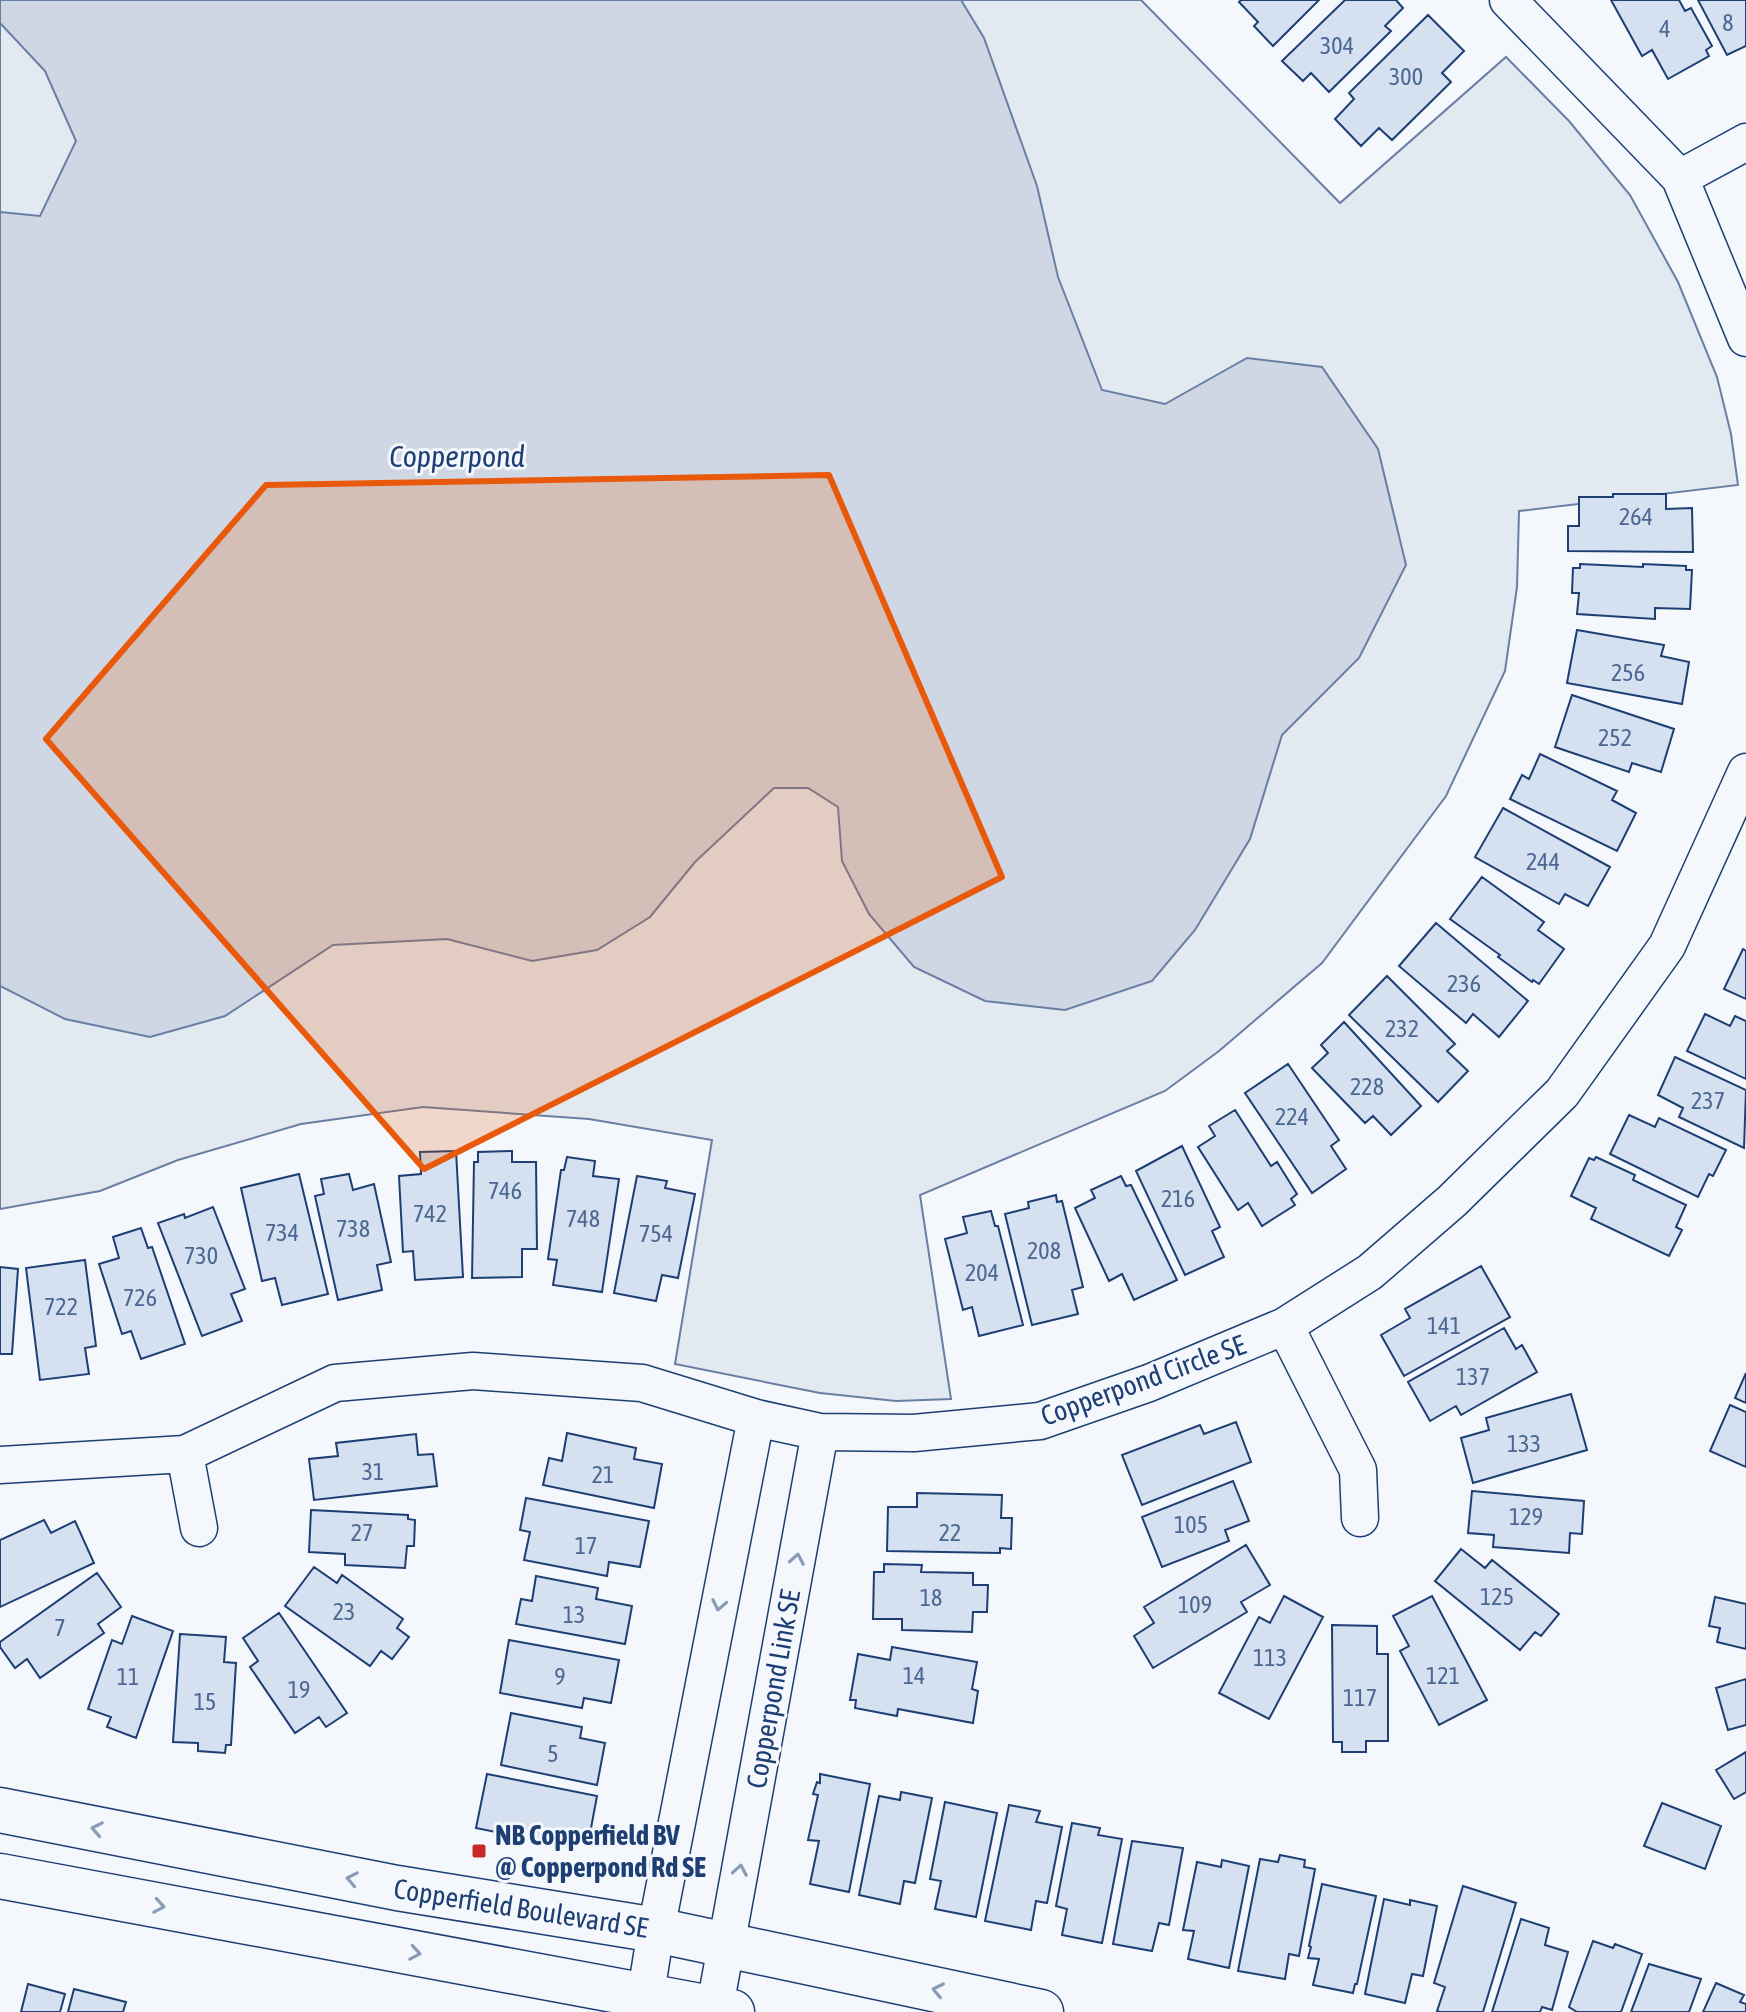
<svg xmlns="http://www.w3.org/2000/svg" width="1746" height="2012" viewBox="0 0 1746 2012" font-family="'Asap Condensed',sans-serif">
	<rect width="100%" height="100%" fill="#f4f7fb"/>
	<!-- green -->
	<path fill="#e3e9f0" stroke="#687fa3" stroke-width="2" d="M0,0H1141L1340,203L1506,57L1569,121L1630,195L1678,282L1717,377L1731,434L1738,485L1519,511L1517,587L1505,671L1446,796L1322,963L1219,1051L1165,1091L920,1195L951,1399L896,1401L820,1393L675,1364L712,1140L589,1119L423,1107L301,1124L178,1160L100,1191L0,1209Z"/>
	<!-- water -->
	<path fill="#cfd7e4" stroke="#687fa3" stroke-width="2" d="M0,0H961L984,38L1037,186L1058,277L1102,390L1165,404L1247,358L1322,367L1378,449L1406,565L1359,658L1282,735L1250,839L1195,930L1152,981L1065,1010L985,1001L914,967L869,914L842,861L838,807L808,788H774L695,862L650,917L597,950L532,961L447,939L333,945L225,1016L150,1037L65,1019L0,986V212L40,216L76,141L45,71L0,23Z"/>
	<!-- building -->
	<path fill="#d5e0f0" stroke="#1d3f73" stroke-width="2" d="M1241,0H1319L1273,46L1254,26L1258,22L1239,2Z
		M1345,0H1396L1403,8L1385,26L1391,31L1329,92L1311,73L1303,81L1282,61Z
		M1611,0H1679L1685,11L1691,8L1712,46L1706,50L1709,56L1668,79L1652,50L1642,56Z
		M1698,0H1746V46L1727,55Z
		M1428,15L1464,51L1442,73L1451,82L1392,140L1379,128L1361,146L1335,119L1354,99L1349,93Z
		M1613,494H1666V509L1692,508L1693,552L1568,551V526H1579V497H1613Z
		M1580,564L1643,567V564L1686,566V570H1692L1690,609L1655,608V619L1577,614L1579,593H1572L1573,568H1580Z
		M1577,630L1664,645L1661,656L1689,662L1682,704L1567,683Z
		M1572,695L1674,729L1661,772L1632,763L1629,772L1555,747Z
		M1540,754L1617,791L1612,800L1636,813L1617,851L1510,799L1522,775L1529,779Z
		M1503,808L1610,867L1588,906L1565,894L1559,904L1475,857Z
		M1482,877L1544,922L1538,930L1564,949L1539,984L1533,980L1532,982L1498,957L1500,955L1450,919Z
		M1436,923L1528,1001L1499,1037L1473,1014L1466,1023L1399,966Z
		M1743,949L1746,951V999L1724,989Z
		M1387,976L1455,1044L1447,1051L1468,1071L1438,1102L1349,1015Z
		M1705,1014L1730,1026L1735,1016L1746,1021V1079L1687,1051Z
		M1344,1022L1421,1106L1391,1135L1373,1116L1365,1123L1312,1068L1328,1053L1321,1045Z
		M1675,1057L1746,1090L1744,1148L1679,1117L1683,1108L1658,1095Z
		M1288,1064L1339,1140L1331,1146L1346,1169L1312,1193L1245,1093Z
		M1235,1110L1271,1166L1277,1162L1297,1194L1291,1199L1295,1205L1262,1226L1248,1203L1238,1210L1198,1147L1215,1136L1209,1126Z
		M1629,1115L1655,1127L1659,1118L1726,1150L1713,1176L1709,1174L1698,1197L1610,1154Z
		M1182,1146L1220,1227L1212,1231L1224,1257L1185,1275L1136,1171Z
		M456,1151L463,1277L415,1280L413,1251L403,1252L399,1176L421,1174L420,1152Z
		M512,1151V1162H536L537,1249H522V1277L472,1278L474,1162H478V1152Z
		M567,1157L595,1161L593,1176L619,1179L602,1292L553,1285L557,1260L548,1259L561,1170H564Z
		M1596,1157L1635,1175L1633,1180L1686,1205L1676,1227L1682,1230L1669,1256L1591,1219L1596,1208L1571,1196L1589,1158L1594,1160Z
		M299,1174L328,1294L282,1305L275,1278L262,1281L241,1188Z
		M349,1174L353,1190L374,1184L391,1262L377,1265L382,1290L338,1300L315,1196L324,1194L321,1179Z
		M637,1176L667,1181L665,1188L695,1194L678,1278L662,1275L656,1301L614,1293Z
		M1121,1176L1126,1186L1131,1185L1177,1280L1134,1300L1122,1274L1109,1281L1075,1208L1095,1198L1091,1190Z
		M1056,1195L1057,1202L1062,1201L1083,1287L1072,1290L1078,1314L1032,1325L1005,1214L1029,1208L1028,1202Z
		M213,1207L245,1289L231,1294L242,1321L202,1336L158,1223L184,1214L185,1218Z
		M991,1211L995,1226H998L1023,1325L979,1336L972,1307L963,1310L945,1239L967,1233L963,1217Z
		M141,1228L148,1248L152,1247L185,1344L141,1359L131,1331L122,1334L99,1264L119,1258L113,1237Z
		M85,1260L96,1346L85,1348L89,1374L40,1380L26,1268Z
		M1481,1266L1510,1317L1404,1376L1381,1335L1410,1318L1405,1309Z
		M0,1267L18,1269L12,1354H0Z
		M1504,1328L1516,1349L1522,1345L1537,1372L1461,1415L1456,1406L1430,1421L1408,1382Z
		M1746,1373V1403L1735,1398Z
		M1571,1394L1587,1450L1473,1483L1461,1438L1489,1430L1486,1418Z
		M1730,1405L1746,1412V1467L1710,1451Z
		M1236,1422L1251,1462L1142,1505L1122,1455L1200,1425L1204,1434Z
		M567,1433L636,1448L634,1459L662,1464L654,1508L543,1485L549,1458L562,1461Z
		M416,1434L418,1455L433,1454L437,1486L314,1500L309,1459L338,1456L336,1443Z
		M1233,1481L1249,1521L1225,1530L1229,1541L1162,1567L1142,1517Z
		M1472,1491L1584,1501L1582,1534L1570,1533L1569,1553L1493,1547L1494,1535L1468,1533Z
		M917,1493L1002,1495L1001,1518H1012L1011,1549L1000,1548V1553L887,1551L888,1507H917Z
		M526,1498L649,1521L640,1567L609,1562L607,1576L524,1560L530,1532L520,1530Z
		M311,1510L408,1515V1519L415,1520L414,1546H407L405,1568L345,1565V1554L309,1552Z
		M44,1520L51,1533L75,1521L94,1563L0,1607V1540Z
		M1246,1545L1270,1585L1241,1602L1247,1612L1153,1668L1134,1636L1154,1623L1144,1607Z
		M1461,1549L1485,1568L1492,1560L1559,1614L1541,1636L1535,1632L1520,1650L1435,1581Z
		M884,1564L922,1565L921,1572L973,1573V1585H988L987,1612H973L972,1632L902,1630V1619H873L874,1572H884Z
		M314,1567L337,1583L342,1575L403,1619L397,1628L409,1637L392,1659L381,1651L370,1666L285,1606Z
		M97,1573L121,1607L98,1624L104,1633L40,1678L27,1659L15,1668L0,1647V1642Z
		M536,1576L598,1588L596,1599L632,1606L625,1644L516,1624L521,1599L532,1601Z
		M1284,1596L1323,1617L1269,1719L1219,1693L1259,1617L1270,1623Z
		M1432,1596L1487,1700L1439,1725L1400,1651L1409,1646L1393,1616Z
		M1715,1597L1746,1604V1649L1717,1642L1720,1628L1709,1626Z
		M279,1613L347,1713L326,1727L319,1717L295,1733L250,1667L258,1661L243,1638Z
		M132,1616L173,1631L136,1738L107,1727L111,1717L88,1709L112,1640L122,1644Z
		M1332,1625L1377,1626V1654H1388V1741H1366V1752H1342V1742H1333Z
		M180,1634L226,1637L224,1662L236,1663L231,1745H226L225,1753L198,1751V1743L173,1742Z
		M509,1640L619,1660L611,1703L584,1698L582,1708L500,1693Z
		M892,1647L977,1662L972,1689L978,1691L973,1723L898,1709L897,1716L855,1708L856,1700H850L858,1654L890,1660Z
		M1746,1679V1725L1728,1730L1716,1688Z
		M511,1713L582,1727L580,1738L605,1743L597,1785L501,1765Z
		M1746,1752V1792L1734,1799L1716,1770Z
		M487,1774L597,1796L589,1839L555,1833L554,1844L476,1828Z
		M820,1774L870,1784L849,1892L810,1884L819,1841L808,1840L818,1795L813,1794L817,1782L820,1783Z
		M901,1792L932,1798L915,1883L904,1881L900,1904L859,1895L879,1796L900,1800Z
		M945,1802L997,1813L976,1917L935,1909L941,1881L930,1879Z
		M1662,1803L1721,1826L1705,1869L1644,1846Z
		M1009,1805L1040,1811L1036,1822L1062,1827L1047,1903L1036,1901L1031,1930L985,1921Z
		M1072,1823L1100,1828L1098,1835L1122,1839L1102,1943L1062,1935L1067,1909L1056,1906Z
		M1132,1841L1183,1848L1169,1925L1159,1923L1152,1951L1113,1944Z
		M1280,1855L1305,1860L1304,1867L1315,1869L1299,1956L1289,1954L1285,1979L1238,1971L1260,1859L1278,1862Z
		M1222,1860L1249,1866L1229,1968L1188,1959L1194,1931L1183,1930L1197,1862L1221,1867Z
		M1322,1884L1376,1896L1357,1984H1355L1353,1993L1313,1985L1319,1959L1308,1958L1311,1947L1309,1946Z
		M1463,1886L1516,1903L1483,2012H1440L1437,2011L1445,1987L1434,1983Z
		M1384,1899L1410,1905V1900L1437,1906L1423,1976L1412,1974L1405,2003L1365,1994Z
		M1521,1919L1549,1928L1545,1945L1568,1952L1552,2010L1542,2007L1540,2012H1492Z
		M1593,1941L1613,1948L1615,1944L1642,1954L1621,2012H1577L1569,2007Z
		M1649,1964L1701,1979L1689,2012H1631Z
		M1716,1983L1744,1995L1740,2002L1746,2004V2012H1703Z
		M28,1984L65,1994L60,2012H21Z
		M74,1989L126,2002L123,2012H68Z"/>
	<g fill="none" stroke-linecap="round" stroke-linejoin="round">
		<defs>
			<path id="street" d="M1508,0L1680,178L1746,338
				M1680,178L1746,142
				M1285,1326L1358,1470L1360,1518
				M185,1454L199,1528
				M0,1465L185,1454L335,1383L473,1371L642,1383L756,1418L820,1432L914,1433L1040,1421L1149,1383L1285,1326L1370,1272L1452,1201L1562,1093L1667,946L1746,772
				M643,2012L656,1930L756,1418
				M714,2012L820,1432"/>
			<path id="secondary" d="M0,1810L397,1888L656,1930L1041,2012
				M0,1876L732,2012"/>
		</defs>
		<!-- street casing -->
		<use href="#street" stroke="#1d3f73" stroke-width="39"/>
		<!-- secondary casing -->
		<use href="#secondary" stroke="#1d3f73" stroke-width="47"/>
		<!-- street -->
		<use href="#street" stroke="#f4f7fb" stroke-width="36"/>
		<!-- secondary -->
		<use href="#secondary" stroke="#f4f7fb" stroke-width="44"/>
	</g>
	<!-- one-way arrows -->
	<defs><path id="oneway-chevron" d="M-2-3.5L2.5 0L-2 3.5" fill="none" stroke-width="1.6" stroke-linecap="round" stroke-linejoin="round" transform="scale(2)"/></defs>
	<g stroke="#889bb7">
		<use href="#oneway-chevron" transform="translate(797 1559) rotate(-80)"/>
		<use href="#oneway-chevron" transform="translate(719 1605) rotate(101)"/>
		<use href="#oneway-chevron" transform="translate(97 1829) rotate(-169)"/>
		<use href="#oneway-chevron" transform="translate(740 1870) rotate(-80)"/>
		<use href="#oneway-chevron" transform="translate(352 1879) rotate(-169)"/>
		<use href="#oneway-chevron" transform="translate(159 1906) rotate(10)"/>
		<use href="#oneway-chevron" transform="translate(415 1953) rotate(10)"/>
		<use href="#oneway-chevron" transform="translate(938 1990) rotate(-168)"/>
	</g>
	<!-- marked area -->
	<path fill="#e8590c" fill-opacity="0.2" stroke="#e8590c" stroke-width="6" stroke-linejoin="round" d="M829,475L1002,877L424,1169L46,739L266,485Z"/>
	<!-- markers -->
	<rect fill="#c62828" stroke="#f4f7fb" stroke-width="3" x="471" y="1843" width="16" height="16" rx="4"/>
	<g text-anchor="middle" stroke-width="6" stroke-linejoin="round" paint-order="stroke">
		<!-- number labels -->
		<g font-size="24" fill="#4b6792">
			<text x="1728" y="31">8</text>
			<text x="1665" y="37">4</text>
			<text x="1337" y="54">304</text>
			<text x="1406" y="85">300</text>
			<text x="1636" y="525">264</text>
			<text x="1628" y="681">256</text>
			<text x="1615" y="746">252</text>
			<text x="1543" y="870">244</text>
			<text x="1464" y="992">236</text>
			<text x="1402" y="1037">232</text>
			<text x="1367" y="1095">228</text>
			<text x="1708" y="1109">237</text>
			<text x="1292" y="1125">224</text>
			<text x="505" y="1199">746</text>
			<text x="1178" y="1207">216</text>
			<text x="430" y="1222">742</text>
			<text x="583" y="1227">748</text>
			<text x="353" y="1237">738</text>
			<text x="282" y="1241">734</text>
			<text x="656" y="1242">754</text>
			<text x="1044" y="1259">208</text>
			<text x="201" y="1264">730</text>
			<text x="982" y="1281">204</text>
			<text x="140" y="1306">726</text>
			<text x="61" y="1315">722</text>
			<text x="1444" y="1334">141</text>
			<text x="1473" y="1385">137</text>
			<text x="1524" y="1452">133</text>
			<text x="373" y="1480">31</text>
			<text x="603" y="1483">21</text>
			<text x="1526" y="1525">129</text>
			<text x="1191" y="1533">105</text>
			<text x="362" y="1541">27</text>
			<text x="950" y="1541">22</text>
			<text x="586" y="1554">17</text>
			<text x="1497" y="1605">125</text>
			<text x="931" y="1606">18</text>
			<text x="1195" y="1613">109</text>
			<text x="344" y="1620">23</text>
			<text x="574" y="1623">13</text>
			<text x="60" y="1636">7</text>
			<text x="1270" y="1666">113</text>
			<text x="914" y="1684">14</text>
			<text x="1443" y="1684">121</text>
			<text x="128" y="1685">11</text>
			<text x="560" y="1685">9</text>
			<text x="299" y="1698">19</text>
			<text x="1360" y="1706">117</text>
			<text x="205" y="1710">15</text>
			<text x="553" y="1762">5</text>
		</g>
		<!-- street labels -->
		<g font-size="28" fill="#1d3f73" stroke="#f4f7fb">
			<text transform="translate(1143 1380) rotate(-20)" y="10">Copperpond Circle SE</text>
			<text transform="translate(773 1689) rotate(-80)" y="10">Copperpond Link SE</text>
			<text transform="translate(521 1908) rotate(9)" y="10">Copperfield Boulevard SE</text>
		</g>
		<!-- poi labels -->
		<g font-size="28" font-weight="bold" fill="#1d3f73" stroke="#f4f7fb" text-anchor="start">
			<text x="495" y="1845">NB Copperfield BV<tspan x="495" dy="32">@ Copperpond Rd SE</tspan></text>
		</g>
		<!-- water labels -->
		<g font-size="30" font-style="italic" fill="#1d3f73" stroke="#f4f7fb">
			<text x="457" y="467">Copperpond</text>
		</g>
	</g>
</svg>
